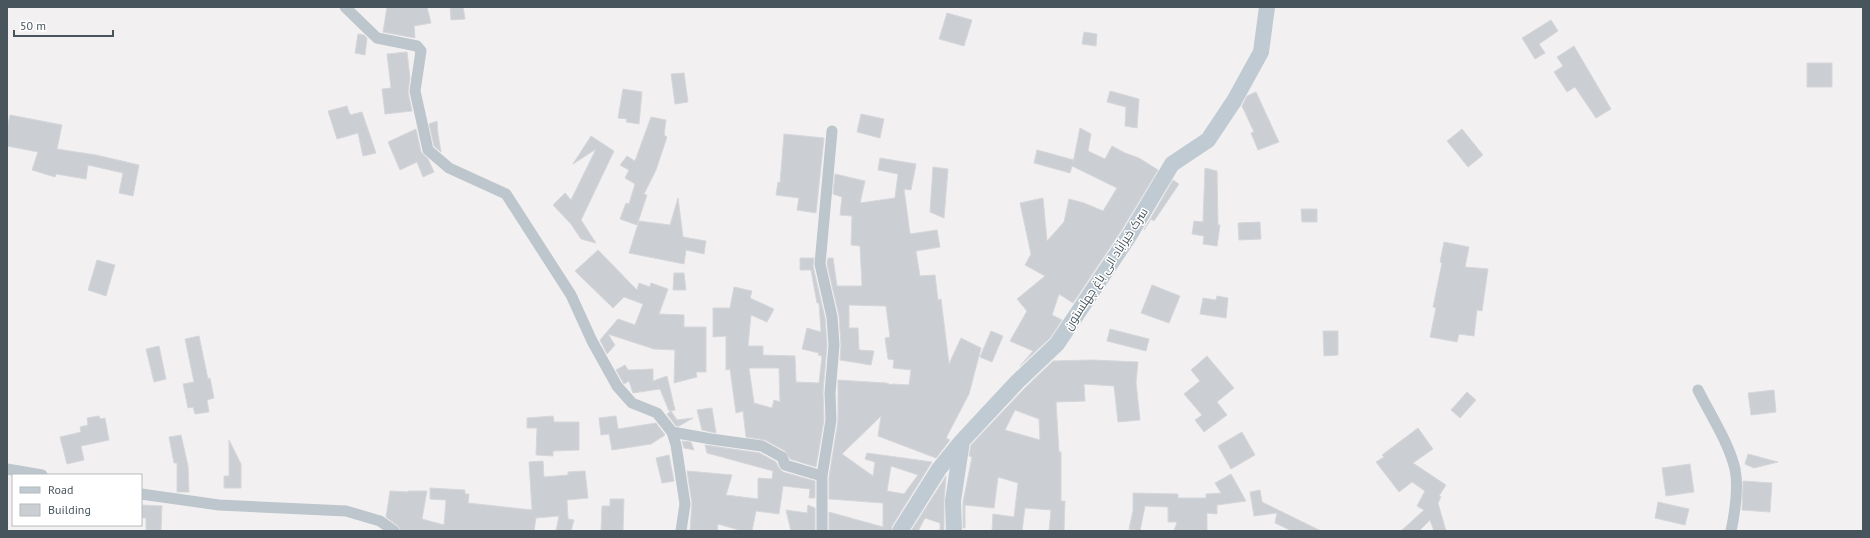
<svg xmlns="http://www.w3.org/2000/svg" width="1870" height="538" viewBox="0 0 1870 538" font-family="'PT Sans',Cairo,sans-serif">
	<rect width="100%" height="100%" fill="#f3f0f1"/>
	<!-- building -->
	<path fill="#cbced2" stroke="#d5d7db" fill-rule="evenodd" d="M387,7H427L431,23L414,26L415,38L383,32Z
		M450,7H463L465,19L451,20Z
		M947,13L972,20L964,46L939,39Z
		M1551,20L1558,31L1539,44L1545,53L1535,59L1522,38Z
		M1084,32L1097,34L1096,46L1082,44Z
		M358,34L364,35L367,38L365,55L355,53Z
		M1574,46L1611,109L1596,118L1575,87L1567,92L1554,72L1563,66L1557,57Z
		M407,52L410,78L408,92L412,111L385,114L382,89L391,88L387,54Z
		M1807,63H1832V87H1807Z
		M684,73L688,102L675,104L671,74Z
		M623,89L642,92L639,124L626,122L627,119L618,118Z
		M1110,91L1139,99L1137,128L1125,126L1126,107L1107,102Z
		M1256,92L1279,142L1258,150L1251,133L1254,132L1242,106L1247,96Z
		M347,106L350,115L362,112L376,153L363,156L358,133L337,139L328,111Z
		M861,114L884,119L880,138L857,132Z
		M10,115L62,125L57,149L96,155L139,165L133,196L119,193L123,173L88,165L86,179L56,174L55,177L32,170L38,152L7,146V129Z
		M651,117L666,120L664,135L667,137L656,170L644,194L647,195L637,225L620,219L626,203L629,204L635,184L625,178L629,170L620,165L627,156L635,161Z
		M437,121L438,134L441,152L434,146L429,124Z
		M1080,128L1091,134L1088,151L1105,159L1112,146L1125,153L1139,158L1158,170L1121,231L1073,303L1059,294L1052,315L1062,320L1050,338L1020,366L1033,351L1010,341L1027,311L1017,299L1045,276L1025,265L1031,254L1020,203L1043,198L1047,241L1064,222L1069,199L1084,203L1103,211L1117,188L1072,166L1070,173L1034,163L1037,150L1074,160L1073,163Z
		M416,129L421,152L428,159L434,172L423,177L417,162L400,170L388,142Z
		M1462,129L1483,155L1468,167L1447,141Z
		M784,134L824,138L816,213L797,210L799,198L776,195L778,182L780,183Z
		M591,136L614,151L581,220L596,243L581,239L571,224L553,205L565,193L571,200L596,149L573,164Z
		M880,158L916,164L911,190L904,189L910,234L937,230L940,247L916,251L920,276L935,275L938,300L941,299L949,364L961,338L981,348L969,394L946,438L950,440L936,458L878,436L881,416L842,454L873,476L875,462L865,459L867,453L932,462L892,526L891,531H829V512L883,527V503L829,499V477L838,421V380L886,383L892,385V384L909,385L911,370L893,368L894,360L888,359L885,338L890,337L886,306L849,305V328H858L859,350L874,351L871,365L840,360L841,345L839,316L827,264L828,258H833L837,286H862L860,246L851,245L852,216L840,215L842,197L833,194L835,174L865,181L860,203L895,198L898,174L878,170ZM891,466L918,475L904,494L887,491Z
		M933,167L948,169L944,218L930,212Z
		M1205,168L1217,171L1218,225H1220L1217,246L1203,244L1204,236L1192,234L1194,221L1203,222Z
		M1173,180L1179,184L1154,221L1151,219L1144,230Z
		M678,198L683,237L706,241L704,254L686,250L684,264L629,253L639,221L670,225Z
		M1301,209H1317V222H1302Z
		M1260,222L1261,239L1239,240L1238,223Z
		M1444,242L1469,247L1465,267L1488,269L1482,311L1477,310L1474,336L1459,334L1457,342L1430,337L1436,308L1433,307L1442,263L1440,262Z
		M598,250L637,290L639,283L650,287L651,283L668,289L659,314L684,315V327H706V372H696L697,377L674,383L675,350L654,349L608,334L615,345L607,354L600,340L618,319L635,325L643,304L624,297L613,308L575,271Z
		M800,258H814L813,266L825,318L827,345L823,392L824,420L816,467L790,459L785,451L765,440L746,437L743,411L736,413L730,369L726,370V336L713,337V308H730L734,287L752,291L750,298L774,309L767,322L751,315L748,346H763V355L795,356L796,382L819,383L822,356L818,355L819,353L802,349L807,328L821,332L819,303H817L811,270H800ZM749,368H779L780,402L774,400L772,408L754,403Z
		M97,260L115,265L106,296L88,290Z
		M674,273H684L686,290H673Z
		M1152,285L1180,296L1169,323L1141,313Z
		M1217,296L1228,298L1226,318L1200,314L1203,298L1216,300Z
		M1110,329L1149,339L1146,351L1107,341Z
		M991,331L1003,336L992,362L980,357Z
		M1323,331H1338V355L1324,356Z
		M199,336L208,379L210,378L214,398L207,400L209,412L195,414L193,407L188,408L183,384L194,382L185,339Z
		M159,346L166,379L154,382L146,349Z
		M1207,356L1234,388L1217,402L1227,415L1204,432L1195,420L1202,415L1184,394L1200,381L1191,370Z
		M1092,360L1138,362L1136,382L1140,420L1118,422L1114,386L1084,384L1085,401L1056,402L1059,452H1061V501H1065L1064,531H1049L1051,510L1025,508L1022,531H992L993,514L1014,517L1018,483L998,477L994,508L965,505V528H963V502L972,457L969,456L971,445L1024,389L1053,361ZM1015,410L1039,419L1040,440L1005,430Z
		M625,365L628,370L653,369V381L667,376L675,410L669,411L660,389L633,393L629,381L624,384L616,370Z
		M1774,390L1776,412L1751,415L1748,393Z
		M1467,392L1476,400L1460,418L1451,410Z
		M712,408L716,433L702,430L697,410Z
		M671,411L677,420L693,418L679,426H676L667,414Z
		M99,416L100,419L105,418L109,440L81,446L84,460L67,464L60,437L81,432L80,427L88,425L87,418Z
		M553,416L554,422H579V450L553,451V456L536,455L537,428H527V418Z
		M616,416L618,429L656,423L665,435L651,444L612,450L609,434L601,435L599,418Z
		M1418,428L1433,449L1413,463L1446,485L1439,496L1441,497L1438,503L1446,531H1434L1430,520L1419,531H1401L1424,510L1417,506L1425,491L1412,482L1399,492L1376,462L1384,457L1382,455Z
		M1242,432L1255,455L1231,469L1218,446Z
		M181,435L188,466L189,492H177V463H174L169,437Z
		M229,440L241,464V488H224V476H229Z
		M682,441L691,442L694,450L684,448Z
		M705,445L760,453L776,462L779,468L783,472L815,481V498H809L810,489L783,486L779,514L756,511L752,531H739V530L718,524L717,531H690L692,503L687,471L732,475L726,495L758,499V478L772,479L773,471L707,453Z
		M1748,454L1778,462L1754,468L1745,464Z
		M669,455L674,481L662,483L656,458Z
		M543,461L544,477L568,475V472L585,471L588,498L567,500L568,519L574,520L571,531H556L559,516L536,518L534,531H401L398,526L386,517L390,491L408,492V491H427L422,519L444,525L446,500L430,499V488L465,490V494H469L468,503L532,510L529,462Z
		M1690,464L1694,492L1666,496L1662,468Z
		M1231,474L1246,501L1217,505V514L1207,513V531H1174L1177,522H1168V507L1145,506L1140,531L1129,529L1133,511V493L1178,494V498H1206V494L1221,493L1215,483Z
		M946,476L944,501V531H940V523L925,518L918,531H911Z
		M1743,481L1772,483L1770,512L1742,510Z
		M1260,490L1262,502L1321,531H1292L1275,523L1277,513L1254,516L1250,492Z
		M610,499H624L623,531H601L602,506H610Z
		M1658,502L1689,509L1685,525L1655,518Z
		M141,505L162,506L161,531H146V518H141Z
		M808,505L815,508V531H791L786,510L807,513Z"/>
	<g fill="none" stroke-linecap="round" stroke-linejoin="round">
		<!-- street -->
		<path stroke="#bdc6cc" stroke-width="11" d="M345,7L377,38L417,46L421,51L415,91L428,150L449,168L506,194L571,295L592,341L617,386L632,403L657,413L672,432L676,445L685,504L681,531
			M1698,390C1710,414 1729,443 1735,469C1739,489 1735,512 1731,531
			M672,432L711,439L762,446L782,457L785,465L822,476
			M7,469L42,475
			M141,494L219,505L346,511L380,521L394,531
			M822,531V476L831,420L830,393L834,345L832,317L820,264L832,131"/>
		<!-- secondary -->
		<path stroke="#bfcad2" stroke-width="16" d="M900,531L939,469L961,442
			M954,531L953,501L962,441L1017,382L1057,344L1129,236L1172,164L1208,140L1234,101L1261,52L1267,7"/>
	</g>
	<g text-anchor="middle" stroke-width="3" stroke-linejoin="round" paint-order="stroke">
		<!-- street labels -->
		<g font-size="12" fill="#49555d" stroke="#fff">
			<text transform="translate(1106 269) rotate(-57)" y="4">سرک خیرآباد الی باغ چهلستون</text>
		</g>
	</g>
	<!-- border -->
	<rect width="1870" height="538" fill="none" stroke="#49555d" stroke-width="16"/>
	<!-- legend -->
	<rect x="12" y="474" width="130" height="52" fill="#ffffff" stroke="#b6bbbe"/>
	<rect x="20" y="487" width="20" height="6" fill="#bfcad2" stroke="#b6bbbe"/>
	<text x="48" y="494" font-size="12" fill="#49555d">Road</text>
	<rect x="20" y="504" width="20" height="12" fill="#cbced2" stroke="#b6bbbe"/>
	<text x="48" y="514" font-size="12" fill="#49555d">Building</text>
	<!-- scale -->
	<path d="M14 30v6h99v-6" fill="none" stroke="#49555d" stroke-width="2"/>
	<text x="20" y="30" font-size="12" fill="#49555d" stroke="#ffffff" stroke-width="3" paint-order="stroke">50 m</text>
</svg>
